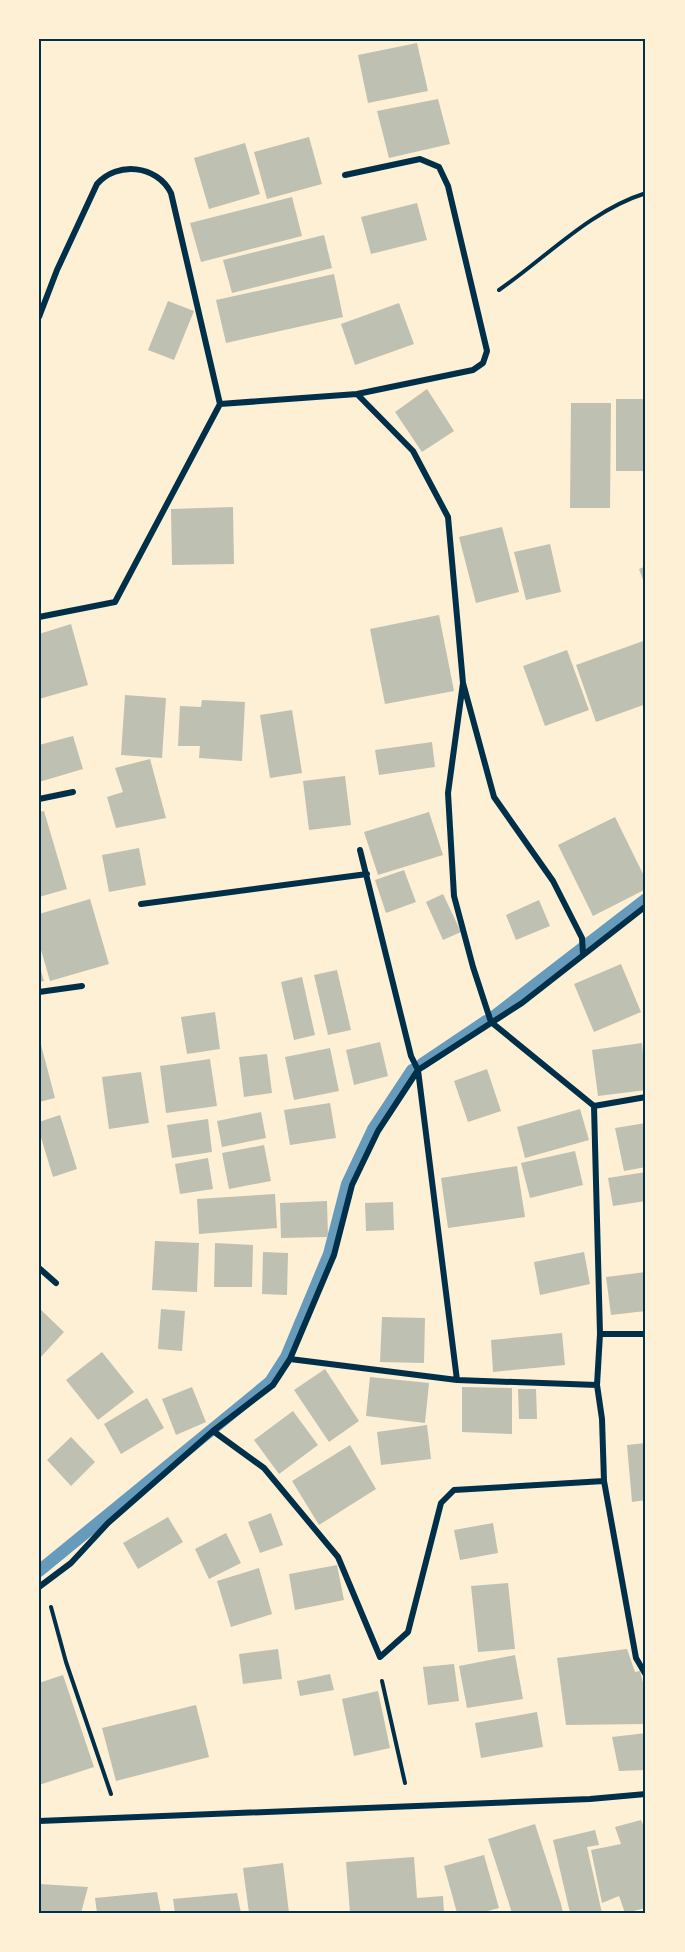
<svg xmlns="http://www.w3.org/2000/svg" width="685" height="1952" viewBox="0 0 685 1952" font-family="Commissioner,sans-serif">
	<rect width="100%" height="100%" fill="#fdf0d5"/>
	<g fill="none" stroke-linecap="round" stroke-linejoin="round">
		<!-- stream -->
		<path stroke="#669bbc" stroke-width="12" d="M493,1017L646,899
			M422,1064L486,1021
			M39,1571L270,1382L286,1357L329,1254L347,1184L373,1129L412,1070"/>
	</g>
	<!-- building -->
	<path fill="#bec0b2" d="M417,43L428,91L368,103L358,55Z
		M438,99L450,144L389,158L377,111Z
		M309,137L322,184L267,199L254,152Z
		M245,143L260,194L209,209L194,158Z
		M292,197L302,236L201,262L190,223Z
		M417,203L427,240L371,254L361,217Z
		M324,235L332,268L232,293L223,260Z
		M334,274L343,317L226,343L216,300Z
		M168,301L194,311L174,360L148,350Z
		M399,303L414,344L355,365L341,324Z
		M427,389L454,431L422,452L395,412Z
		M616,399H646V471H616Z
		M571,403H611L610,508H570Z
		M233,507L234,564L172,565L171,509Z
		M502,527L519,592L476,603L459,537Z
		M550,544L561,592L526,600L514,552Z
		M646,566V588L639,569Z
		M439,615L454,691L385,704L370,629Z
		M71,624L88,685L39,699V634Z
		M646,640V704L596,722L576,665Z
		M567,650L589,710L545,726L523,666Z
		M125,695L166,698L162,758L121,755Z
		M202,700L245,702L242,761L199,758L200,746H178L180,706L201,707Z
		M292,710L302,773L270,778L260,715Z
		M73,736L83,769L39,782V745Z
		M432,742L435,767L379,775L375,750Z
		M150,759L166,818L116,828L107,797L123,792L115,768Z
		M345,776L351,825L309,830L303,781Z
		M44,811L67,889L39,897V812Z
		M429,812L443,855L378,875L364,832Z
		M615,817L646,880V889L593,916L558,845Z
		M139,848L146,885L109,892L102,855Z
		M404,870L416,902L386,913L375,880Z
		M443,894L461,932L443,940L426,902Z
		M90,899L109,964L50,981L39,943V914Z
		M539,900L550,926L516,940L506,915Z
		M39,964L44,981L39,982Z
		M621,964L641,1012L594,1032L574,984Z
		M337,970L351,1030L328,1035L314,975Z
		M302,977L315,1035L294,1040L281,982Z
		M215,1012L220,1049L187,1054L181,1017Z
		M39,1037L55,1098L39,1102Z
		M380,1042L388,1076L354,1085L346,1050Z
		M642,1043L646,1090L598,1096L592,1050Z
		M330,1048L339,1091L294,1100L285,1057Z
		M267,1054L272,1093L244,1097L239,1057Z
		M210,1059L217,1106L166,1113L160,1066Z
		M487,1069L501,1111L468,1122L454,1081Z
		M141,1072L149,1123L109,1129L102,1077Z
		M330,1103L336,1138L290,1145L284,1110Z
		M580,1109L589,1140L525,1158L517,1127Z
		M261,1112L266,1138L222,1147L217,1121Z
		M60,1115L77,1169L53,1177L39,1131V1122Z
		M208,1119L212,1152L172,1158L167,1125Z
		M646,1123V1167L624,1171L615,1128Z
		M264,1145L271,1181L229,1189L222,1153Z
		M575,1151L583,1185L530,1198L521,1163Z
		M208,1158L213,1189L180,1194L175,1164Z
		M517,1166L525,1217L448,1228L441,1178Z
		M646,1172V1201L613,1206L608,1178Z
		M275,1194L277,1228L199,1234L197,1199Z
		M327,1201L328,1237L281,1238L280,1203Z
		M393,1202L394,1230L366,1231L365,1203Z
		M155,1241L199,1243L197,1292L152,1290Z
		M215,1243L253,1245L252,1287H214Z
		M263,1252L288,1253L287,1295L262,1294Z
		M584,1252L590,1284L540,1295L534,1262Z
		M646,1272V1311L611,1315L606,1277Z
		M39,1308L64,1332L39,1359Z
		M161,1309L185,1311L182,1351L158,1349Z
		M382,1317L425,1318L424,1363L380,1362Z
		M562,1333L565,1365L493,1372L491,1340Z
		M102,1352L134,1392L98,1420L66,1380Z
		M325,1369L359,1421L329,1442L294,1390Z
		M370,1377L429,1383L425,1423L366,1416Z
		M192,1387L206,1422L176,1435L162,1399Z
		M462,1387L512,1388V1434L462,1432Z
		M518,1389H536L537,1419H519Z
		M147,1398L164,1428L121,1454L104,1424Z
		M293,1411L318,1445L279,1474L254,1440Z
		M427,1425L431,1459L381,1465L377,1432Z
		M71,1437L95,1462L71,1486L47,1460Z
		M646,1443V1500L632,1502L627,1445Z
		M350,1445L376,1489L319,1525L292,1481Z
		M271,1513L283,1545L260,1553L248,1522Z
		M168,1517L183,1542L138,1569L123,1543Z
		M493,1523L498,1553L460,1560L454,1530Z
		M226,1533L241,1563L209,1579L195,1549Z
		M337,1565L344,1600L295,1610L289,1574Z
		M259,1568L272,1614L231,1627L217,1581Z
		M508,1583L515,1649L478,1652L471,1586Z
		M278,1649L282,1679L243,1684L239,1654Z
		M627,1649L635,1672L640,1671L646,1695V1724L566,1725L557,1658Z
		M515,1655L523,1699L467,1708L459,1666Z
		M454,1664L459,1701L428,1705L423,1667Z
		M330,1674L334,1690L300,1696L297,1681Z
		M63,1675L94,1767L39,1785V1683Z
		M378,1691L390,1748L354,1756L342,1699Z
		M196,1705L209,1757L116,1781L102,1728Z
		M537,1712L543,1747L481,1758L475,1723Z
		M646,1733V1770L619,1771L612,1737Z
		M641,1820L646,1831V1908L625,1913L619,1896L602,1903L591,1850L621,1844L615,1827Z
		M535,1824L561,1904L563,1913H512L488,1839Z
		M595,1830L599,1845L587,1847L602,1913H570L553,1840Z
		M484,1855L499,1908L480,1913H457L444,1866Z
		M414,1857L417,1898L443,1896L444,1913H350L346,1862Z
		M283,1863L289,1913H249L243,1868Z
		M39,1884L88,1887L81,1913H39Z
		M157,1892L161,1913H97L95,1898Z
		M237,1893L241,1913H175L173,1899Z"/>
	<g fill="none" stroke-linecap="round" stroke-linejoin="round">
		<!-- path -->
		<path stroke="#003049" stroke-width="4" d="M499,290C547,257 589,211 646,193
			M51,1607L66,1662L111,1794
			M382,1681L405,1783"/>
		<!-- minor -->
		<path stroke="#003049" stroke-width="6" d="M345,175L420,159L439,167L448,186L487,351L483,363L473,370L357,394
			M39,317L57,270L97,184C117,161 157,165 171,193L220,404L115,602L39,617
			M220,404L357,394L413,451L448,517L463,683L494,797L553,881L582,938L583,953
			M463,683L448,793L454,896L473,967L491,1022L594,1106L600,1334L597,1385L602,1419L604,1481L636,1658L646,1675
			M39,799L73,792
			M360,850L411,1056L418,1070L457,1380
			M141,904L367,874
			M39,992L82,986
			M594,1106L646,1097
			M39,1268L56,1283
			M600,1334H646
			M290,1359L457,1380L597,1385
			M213,1431L264,1468L338,1557L380,1657L408,1632L441,1503L454,1490L604,1481
			M39,1587L71,1563L108,1523L213,1431L273,1385L290,1359L334,1255L352,1185L378,1131L418,1070L522,1003L646,906
			M39,1821L590,1799L646,1794"/>
	</g>
	<!-- border -->
	<rect width="685" height="1952" fill="none" stroke="#fdf0d5" stroke-width="81"/>
	<rect x="40" y="40" width="604" height="1872" fill="none" stroke="#003049" stroke-width="2"/>
</svg>
